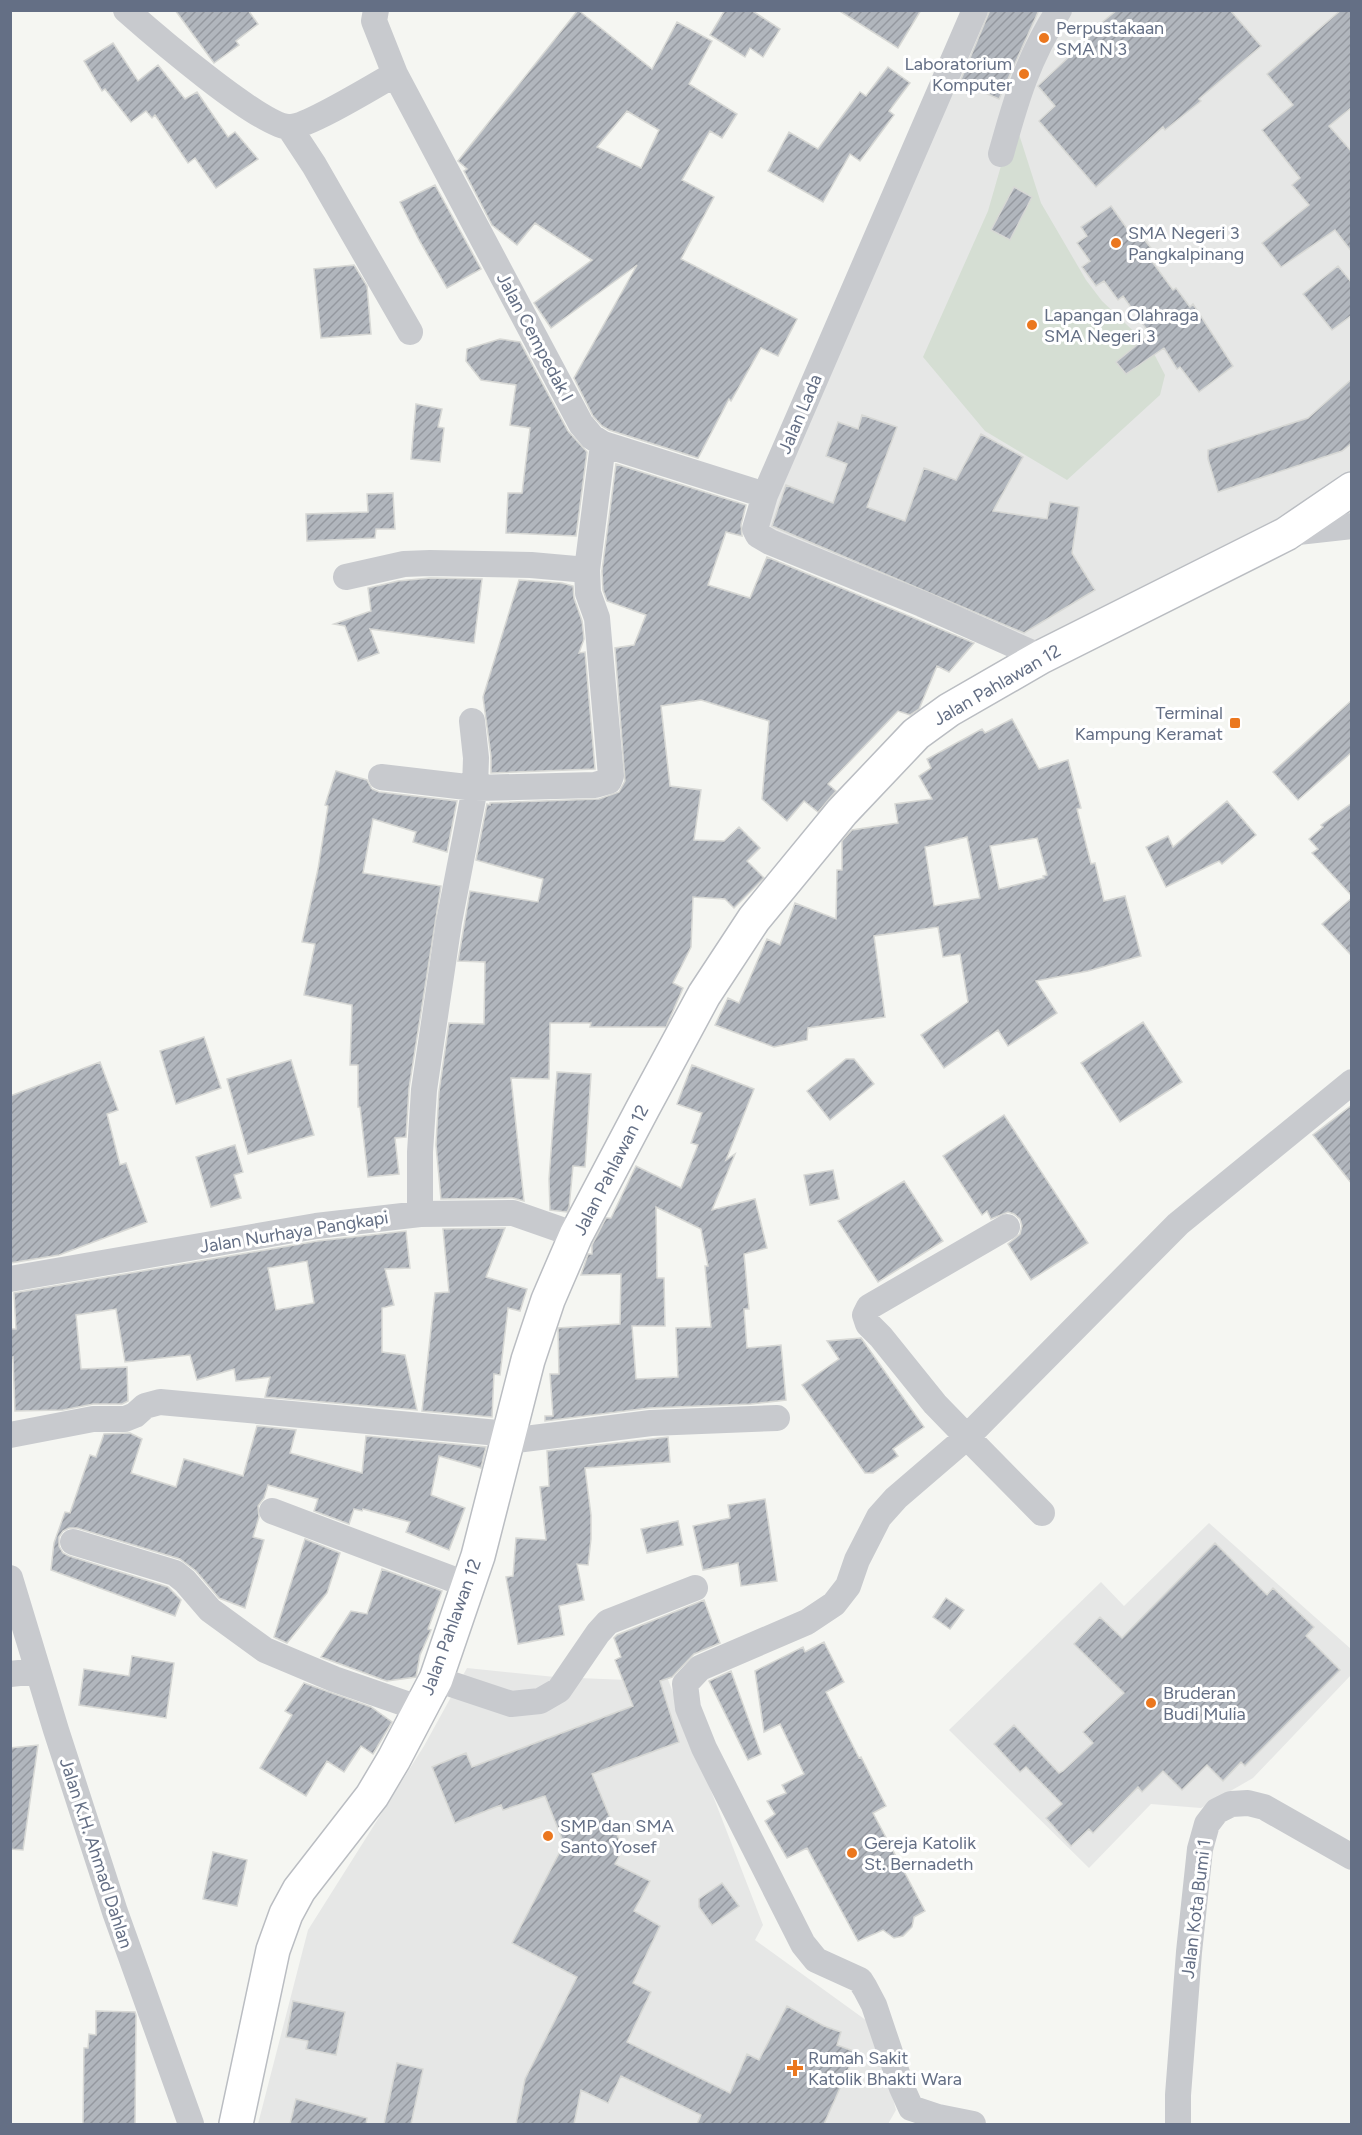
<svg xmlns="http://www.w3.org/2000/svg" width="1362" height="2135" viewBox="0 0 1362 2135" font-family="Figtree,sans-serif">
	<defs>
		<pattern id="building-hatch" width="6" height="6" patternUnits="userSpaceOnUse" patternTransform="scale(1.5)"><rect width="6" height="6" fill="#b1b6bd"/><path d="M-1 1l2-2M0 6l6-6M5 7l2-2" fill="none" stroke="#94989f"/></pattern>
	</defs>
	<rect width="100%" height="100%" fill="#f5f6f2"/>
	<!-- built -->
	<path fill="#e6e7e6" d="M982,11H1351V476L1322,504L1043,646L757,532Z
		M1209,1523L1351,1649V1675L1253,1778L1201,1808L1151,1804L1089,1868L949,1730L1101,1582L1124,1606Z
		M467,1668L555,1677L651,1681L667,1677L763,1925L755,1940L874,2026L896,2110L888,2124H258L308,1930L424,1746Z"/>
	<!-- garden -->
	<path fill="#d5ded3" d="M1011,131H1018L1041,203L1086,280L1102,301L1151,348L1165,375L1160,395L1067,480L985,431L923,357L988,211Z"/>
	<!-- building -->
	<path fill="url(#building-hatch)" stroke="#d7d8d5" stroke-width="1.5" fill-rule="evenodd" d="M175,10H248L258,24L236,41L239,45L214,63Z
		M578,10L652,69L677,22L712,41L689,84L737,114L722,138L710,131L682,180L714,197L681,259L797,319L778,356L761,348L731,401L729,399L698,458L609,430L602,426L593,416L574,378L637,265L551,328L534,303L592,260L535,223L517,245L492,225L464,171L467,169L458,161ZM627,111L659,130L641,168L597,147Z
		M725,10H751L780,29L763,57L750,48L745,57L710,35Z
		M838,10H921L898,48Z
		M990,10H1039L999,99L960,82Z
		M1117,10H1230L1261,46L1199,99L1201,101L1165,130L1163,127L1096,187L1039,121L1055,106L1038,86L1089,38L1087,35Z
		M1341,10H1352V107L1329,126L1352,152V252L1335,230L1281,267L1262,243L1309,205L1292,185L1300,178L1262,130L1293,105L1267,74Z
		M113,43L138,81L158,65L185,99L197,92L228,137L235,132L258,159L216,188L195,158L188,163L155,115L152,118L146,111L131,122L105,89L102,91L84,61Z
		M888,67L910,83L889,111L894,115L860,161L850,154L823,202L768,171L789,132L818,149L860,92L866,96Z
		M435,185L481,269L447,288L419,240L400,202Z
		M1014,187L1032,197L1010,240L991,230Z
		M1111,206L1130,233L1136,229L1151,248L1145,252L1173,290L1176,288L1190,307L1193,304L1233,366L1199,392L1180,367L1177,369L1164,348L1126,374L1116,362L1150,334L1123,296L1118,300L1104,281L1096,286L1082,267L1090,261L1077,243L1087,236L1081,227Z
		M354,265L367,286L371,334L321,338L314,269Z
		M1338,266L1352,283V315L1332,330L1303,294Z
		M500,339L520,342L568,431L587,452L576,536L506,533L508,493H522L530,428L510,425L516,385L481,380L466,361L467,349Z
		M1352,379V443L1342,451L1218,492L1208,459V450L1308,418Z
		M416,404L442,409L438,427L444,428L440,462L411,459Z
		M862,415L897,427L867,507L905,521L924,468L956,480L981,434L1023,457L993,511L1047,519L1050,502L1079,507L1072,553L1095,590L1024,633L772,526L786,485L833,503L847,464L826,456L838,422L858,429Z
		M616,464L746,505L741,525L742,536L726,532L708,585L750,598L767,557L974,643L949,672L937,666L919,709L910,715L898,711L828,784L836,791L818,812L804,801L787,821L762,799L769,721L701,700L661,706L670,786L701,790L694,840L724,841L739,827L760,848L747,861L764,878L734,908L725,899L693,897L691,947L673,983L683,988L666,1027H590L591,1023H550L549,1079L511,1078L524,1201L513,1198L441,1199L436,1145L439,1092L449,1023L484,1024L485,962L458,961L470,891L538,902L543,879L476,860L487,804L490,805V803L599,799L619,792L625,781L615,648L634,645L646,615L607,601L603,590L602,571Z
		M393,493L395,529H376L375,538L307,541L306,514L368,512L367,494Z
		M430,578L482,579L474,643L370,629L379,653L358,661L345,626L334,624L371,611L368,588L398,581Z
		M519,580L562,583L573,586L574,598L582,621L584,639L579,653L585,652L595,769L491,773V756L483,697Z
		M1352,700V752L1298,800L1273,772Z
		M1012,719L1039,769L1068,760L1081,808L1077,809L1091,864L1095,863L1104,901L1125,896L1141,956L1088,971L1036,981L1057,1013L1008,1046L998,1030L944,1068L921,1035L968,1002L960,954L943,957L938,927L874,936L885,1017L808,1028L807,1040L774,1047L715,1025L728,998L739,1003L767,939L780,945L795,903L836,919L837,870H842V841L852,830L898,823L895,804L932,799L919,776L931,768L927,759L982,729L985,733ZM967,837L980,898L934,906L925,847ZM1037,838L1047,875L1043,876L1044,878L999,889L990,846Z
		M336,771L367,780L372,789L379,792L457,801L447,852L413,842L416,832L373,819L363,873L441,886L409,1088L406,1137L395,1138L399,1174L368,1177L360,1107H358V1065H350L352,1005L304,995L315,944L302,942L318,869L328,806L325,805Z
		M1227,801L1256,835L1222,864L1219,861L1166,887L1146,847L1168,836L1173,847Z
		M1352,803V896L1312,853L1318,849L1309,839L1323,827L1321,825Z
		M1352,898V956L1322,924Z
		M1143,1022L1182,1082L1120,1122L1081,1063Z
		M204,1037L221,1088L176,1104L160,1051Z
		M846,1059H854L874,1084L830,1120L807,1091Z
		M291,1060L314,1135L248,1154L227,1079Z
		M100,1062L118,1110L107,1114L120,1165L126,1163L147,1222L59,1255L10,1263V1096Z
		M692,1065L754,1089L726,1160L735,1154L712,1210L755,1199L767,1248L744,1254L749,1309H744L747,1348L781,1345L786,1400L751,1404L649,1408L545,1421V1416H553L550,1374H559L558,1328L620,1324L621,1274L581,1275L588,1254H592V1245L606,1218H611L636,1166L681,1188L698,1145L691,1143L702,1113L677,1104ZM656,1207L701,1229L708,1266H705L711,1327L676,1328L678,1377L636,1379L632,1326H665L664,1278H657Z
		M557,1072L591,1074L585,1167L573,1166L569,1208L567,1212L550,1210L549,1179Z
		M1352,1105V1184L1313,1135Z
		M1004,1115L1088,1243L1031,1280L1008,1244L1020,1234L1022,1226L1020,1219L1014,1214L1008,1212L991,1219L987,1211L982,1215L943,1156Z
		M235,1145L243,1172L234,1175L241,1198L211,1207L196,1157Z
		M833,1170L839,1199L810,1205L804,1175Z
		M904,1181L943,1241L878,1282L838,1221Z
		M505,1228L486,1277L527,1289L520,1311L508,1308L500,1375L494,1374L492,1417L422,1411L435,1293L449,1292L443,1229Z
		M406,1231L410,1268L385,1269L394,1305L382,1308V1352L405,1355L417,1410L265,1397L270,1377L236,1381L234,1369L197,1380L190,1355L125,1362L116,1309L76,1315L81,1369L127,1367L128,1401L122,1404H93L63,1410L15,1411L13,1357L11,1358L10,1346V1329H16L14,1293L318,1241ZM307,1261L314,1303L276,1310L268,1268Z
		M861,1338L924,1427L893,1449L898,1456L873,1473H865L802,1385L839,1359L827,1341Z
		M257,1426L296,1430L290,1453L362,1473L366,1436L486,1447L481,1468L439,1456L431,1495L465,1508L449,1550L406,1532L410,1522L363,1509L362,1511L354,1509L349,1524L314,1511L318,1499L268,1485L264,1498L258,1506L259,1517L253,1537L264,1540L245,1608L219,1598L196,1571L180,1559L77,1528H69L63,1531L59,1537V1546L63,1553L69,1556L168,1587L181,1600L175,1616L51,1570L54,1543L65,1512L70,1513L90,1455L96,1457L104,1434L130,1433L142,1439L131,1473L176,1487L184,1459L243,1476Z
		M668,1437L670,1462L585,1468L591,1515V1539L588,1565L577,1564L584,1600L559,1606L564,1635L518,1644L506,1577L513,1576L516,1538L546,1540L540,1487L549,1486L547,1451Z
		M765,1499L777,1581L741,1586L738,1563L703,1570L693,1526L730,1518L728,1505Z
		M678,1521L683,1545L647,1553L641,1529Z
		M305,1539L340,1553L327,1593L287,1643L274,1637Z
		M1215,1543L1267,1595L1273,1588L1314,1627L1306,1636L1340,1670L1245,1766L1241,1762L1223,1781L1207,1765L1182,1790L1163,1771L1142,1792L1138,1787L1093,1833L1089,1829L1071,1846L1046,1818L1062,1804L1026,1767L1020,1772L994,1744L1014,1725L1059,1773L1063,1771L1093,1743L1083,1732L1124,1693L1074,1644L1100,1617L1122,1638Z
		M382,1569L442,1591L428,1629L431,1630L420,1655L416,1677L387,1681L381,1679L321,1657L351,1611L367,1614Z
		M946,1598L964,1610L950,1629L933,1617Z
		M704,1600L720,1643L694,1654L672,1677L660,1681L679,1742L592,1774L623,1849L615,1864L650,1881L634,1911L660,1926L633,1983L651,1992L627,2042L730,2093L747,2054L759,2060L787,2006L824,2026L841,2032L837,2045L856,2052L824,2124H697L701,2115L621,2076L608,2103L581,2090L574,2124H516L525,2079L577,1977L512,1943L564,1844L545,1796L503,1810L501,1805L455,1823L432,1767L466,1753L472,1767L633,1706L615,1660L621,1657L614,1638L617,1635Z
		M824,1642L844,1682L826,1692L859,1758L861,1757L886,1806L873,1813L925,1911L914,1917L912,1927L903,1936L894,1938L883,1930L858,1941L807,1848L787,1858L765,1821L775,1814L767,1801L786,1793L782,1785L804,1774L780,1724L764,1732L755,1671L803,1647L805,1652Z
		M132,1656L174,1663L166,1718L79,1705L84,1669L129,1676Z
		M731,1671L761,1754L748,1760L709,1681Z
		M304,1683L371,1707L392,1722L373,1754L361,1746L344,1772L327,1761L306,1796L260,1768L292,1715L285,1711Z
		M38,1745L23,1850L10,1849V1748Z
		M213,1852L247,1860L237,1906L203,1899Z
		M722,1883L739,1906L712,1925L699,1907V1899Z
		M293,2001L345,2012L336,2055L306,2049L308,2041L286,2037Z
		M96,2011L135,2012L136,2015L135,2124H83L84,2048H88L89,2034L96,2035Z
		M397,2063L423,2069L411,2124H384Z
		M296,2099L367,2118L366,2124H290Z"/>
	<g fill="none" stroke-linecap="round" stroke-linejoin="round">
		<defs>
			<path id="secondary" d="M236,2124L273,1950L286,1914L299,1890L372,1796L394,1759L436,1679L478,1556L528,1360L548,1300L576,1235L643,1108L704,995L754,919L842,812L916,734L949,710L1041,657L1286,534L1352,489"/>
		</defs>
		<!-- secondary casing -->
		<use href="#secondary" stroke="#babdc2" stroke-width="36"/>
		<!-- minor -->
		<path stroke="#c8cace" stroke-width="26" d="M126,10C152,33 261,127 289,127C305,128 376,85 395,74
			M376,10L374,21L395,74L581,424L592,437L603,444L765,495
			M975,10L765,495L755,529L758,535L770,542L922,604L1041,657
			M289,127L314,165L410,332
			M1001,154C1016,100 1028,58 1059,10
			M1289,533L1352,526
			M346,577L404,564L430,563L531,565L587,570
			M381,777L475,788L595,785L609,781L611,776L597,618L588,593L587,570L603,444
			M420,1214V1152L424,1090L449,922L475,788L476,758L472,721
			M1007,1227L869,1307L865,1315L868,1324L881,1337L935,1404L967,1437L1178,1224L1352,1082
			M10,1279L316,1226L420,1214L513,1213L576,1235
			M10,1435L93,1419H125L135,1415L145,1406L160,1402L510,1434
			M508,1441L651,1423L777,1418
			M272,1511L468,1585
			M73,1542L175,1573L185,1581L210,1610L265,1650L334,1679L421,1709
			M10,1578L56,1730L115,1912L191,2124
			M10,1674L38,1671
			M436,1679L511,1704L540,1701L559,1690L598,1633L608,1622L695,1588
			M973,2124L938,2117L911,2108L902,2088L874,2005L865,1988L860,1980L816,1960L803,1944L704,1748L688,1708L685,1684L700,1668L807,1622L834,1604L848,1586L857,1560L879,1517L896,1498L967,1437L1042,1513
			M1178,2124V2095L1189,1952L1200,1849L1207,1824L1217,1811L1231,1804L1248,1803L1264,1807L1352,1857"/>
		<!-- secondary -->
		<use href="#secondary" stroke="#fff" stroke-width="33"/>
	</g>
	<!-- markers -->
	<g fill="#eb771e" stroke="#fff" stroke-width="2">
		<circle cx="1044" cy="38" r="6"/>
		<circle cx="1024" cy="74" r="6"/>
		<circle cx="1116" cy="243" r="6"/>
		<circle cx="1032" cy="325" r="6"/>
		<rect x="1229" y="717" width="12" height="12" rx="3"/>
		<circle cx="1151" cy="1703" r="6"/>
		<circle cx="548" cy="1836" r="6"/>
		<circle cx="852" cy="1853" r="6"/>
		<path d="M792 2059h6v6h6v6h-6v6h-6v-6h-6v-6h6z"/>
	</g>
	<g text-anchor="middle" stroke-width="6" stroke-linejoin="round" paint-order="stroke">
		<!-- poi labels -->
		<g font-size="18" fill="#646f85" stroke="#fff" text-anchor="start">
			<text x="1056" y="34">Perpustakaan<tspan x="1056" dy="21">SMA N 3</tspan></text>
			<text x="1012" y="70" text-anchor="end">Laboratorium<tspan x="1012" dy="21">Komputer</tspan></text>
			<text x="1128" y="239">SMA Negeri 3<tspan x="1128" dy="21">Pangkalpinang</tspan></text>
			<text x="1044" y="321">Lapangan Olahraga<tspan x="1044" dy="21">SMA Negeri 3</tspan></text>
			<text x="1223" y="719" text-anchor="end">Terminal<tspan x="1223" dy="21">Kampung Keramat</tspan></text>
			<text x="1163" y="1699">Bruderan<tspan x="1163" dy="21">Budi Mulia</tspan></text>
			<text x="560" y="1832">SMP dan SMA<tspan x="560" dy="21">Santo Yosef</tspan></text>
			<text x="864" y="1849">Gereja Katolik<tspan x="864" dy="21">St. Bernadeth</tspan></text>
			<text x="808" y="2064">Rumah Sakit<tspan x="808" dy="21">Katolik Bhakti Wara</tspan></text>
		</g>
		<!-- street labels -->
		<g font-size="18" fill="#646f85" stroke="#fff">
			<text transform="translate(535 337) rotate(62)" y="6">Jalan Cempedak I</text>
			<text transform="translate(800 414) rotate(-67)" y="6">Jalan Lada</text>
			<text transform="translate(997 685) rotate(-30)" y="6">Jalan Pahlawan 12</text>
			<text transform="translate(611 1170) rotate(-63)" y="6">Jalan Pahlawan 12</text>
			<text transform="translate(294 1232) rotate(-9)" y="6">Jalan Nurhaya Pangkapi</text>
			<text transform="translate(451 1627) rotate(-70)" y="6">Jalan Pahlawan 12</text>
			<text transform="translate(96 1853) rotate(72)" y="6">Jalan K.H. Ahmad Dahlan</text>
			<text transform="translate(1196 1909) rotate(-83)" y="6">Jalan Kota Bumi 1</text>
		</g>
	</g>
	<!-- border -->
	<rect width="1362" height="2135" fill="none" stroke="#646f85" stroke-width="24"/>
</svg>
